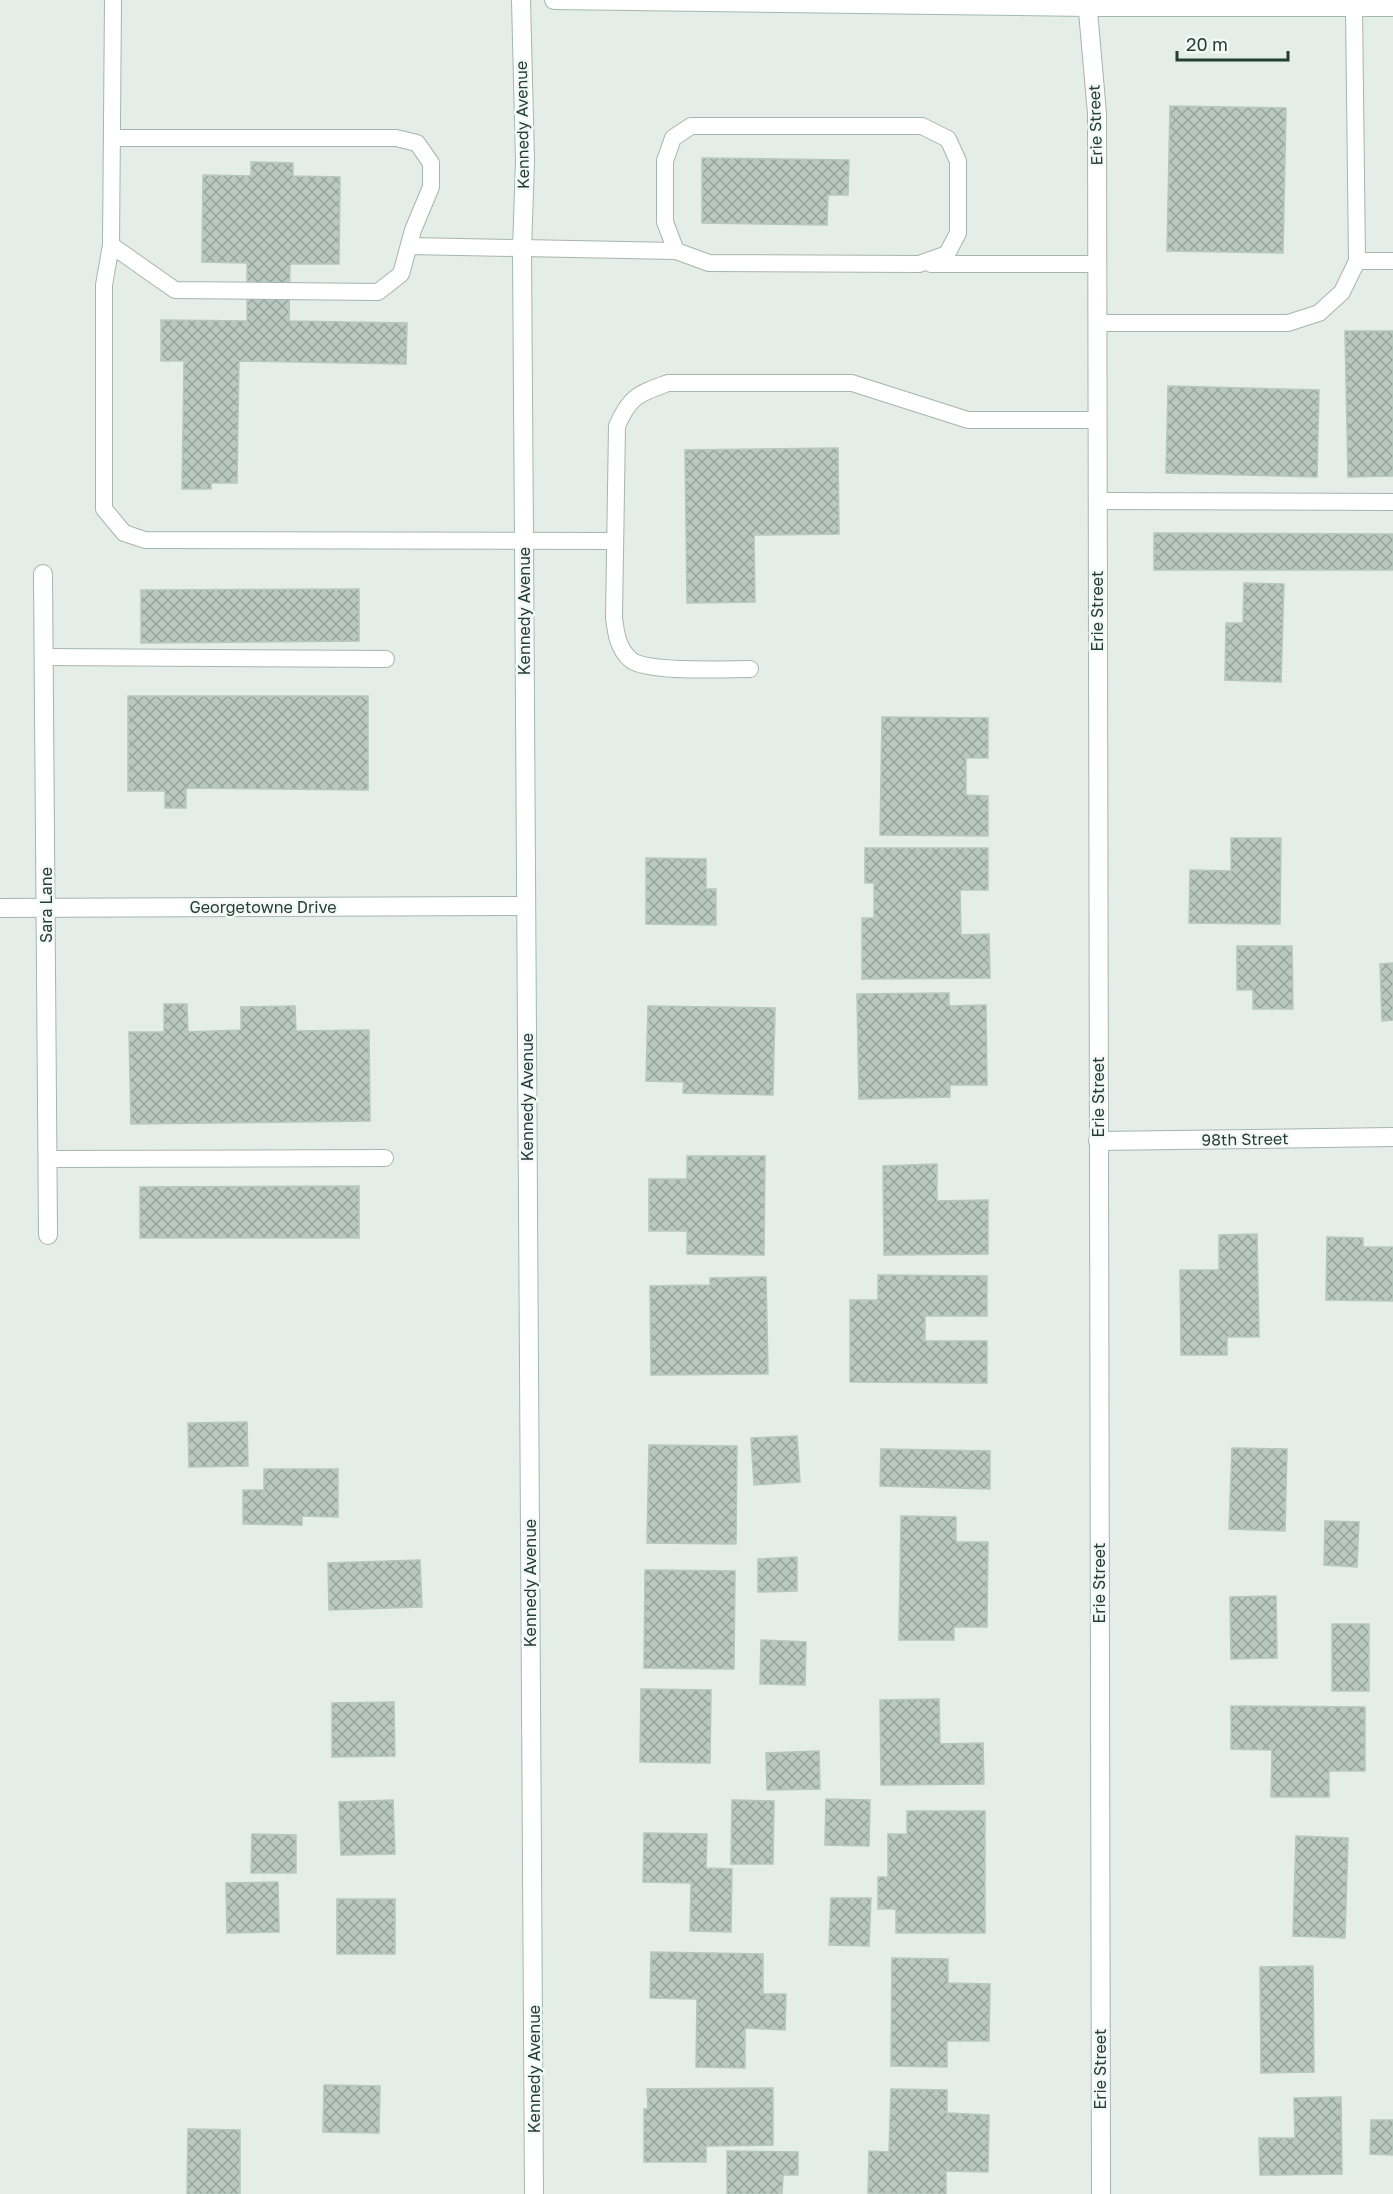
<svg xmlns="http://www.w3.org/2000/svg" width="1393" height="2194" viewBox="0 0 1393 2194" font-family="'Golos Text',sans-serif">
	<defs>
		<pattern id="building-cross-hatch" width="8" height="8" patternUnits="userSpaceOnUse" patternTransform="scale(1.5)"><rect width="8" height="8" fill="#b9c8c1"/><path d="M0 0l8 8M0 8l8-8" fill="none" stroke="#96a49e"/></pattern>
	</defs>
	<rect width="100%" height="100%" fill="#e4ede8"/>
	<!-- building -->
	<path fill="url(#building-cross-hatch)" stroke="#b6c7bf" stroke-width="1.5" d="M1170,106L1286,108L1283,253L1167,251Z
		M702,158L849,160L848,195H828L827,225L702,223Z
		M251,162L293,163V176L340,177L339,264H290L289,321L407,323L406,364L239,361L237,483H211V489H182L184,361H161V320L247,321V263L202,262L203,175L251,176Z
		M1345,331H1393V476L1348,477Z
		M1168,386L1319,390L1317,477L1166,473Z
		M838,448L839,534L754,535L755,602L687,603L685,450Z
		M1154,533L1393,534V570H1154Z
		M1244,583L1284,584L1281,682L1225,680L1226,623H1243Z
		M359,589V641L141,643V590Z
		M128,696H368V790L186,788V808H165V791H128Z
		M882,717L988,718V758H966V795L988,796V836L880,835Z
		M1231,838H1281L1280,924L1189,923L1190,870L1231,871Z
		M865,848H988V890H960L961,935L989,934L990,978L862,979V918H874V883H865Z
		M646,858L706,859V889H716V925L646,924Z
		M1237,946H1292L1293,1009H1253V990H1237Z
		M1393,963V1020L1382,1021L1380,964Z
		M949,993V1006L986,1005L987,1085H950V1097L859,1099L857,994Z
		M164,1004H187L188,1032L241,1030V1007L295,1006L296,1031L369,1030L370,1121L131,1124L129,1032H164Z
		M648,1006L775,1008L773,1095L683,1093L684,1082L646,1081Z
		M687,1156H765L764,1255L687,1254V1231H649V1179H687Z
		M937,1164V1201L988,1200V1254L884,1255L883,1166Z
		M359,1186V1238H140V1187Z
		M1257,1234L1259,1337H1227V1355H1181L1180,1270H1219V1235Z
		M1327,1237L1363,1238V1247H1393V1301L1326,1300Z
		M878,1275L987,1276V1316H925V1341H987V1383L850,1382V1300H878Z
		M766,1277L768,1374L651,1375L650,1286L710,1285V1278Z
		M247,1422L248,1466L189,1467L188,1423Z
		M797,1436L800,1482L754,1485L751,1438Z
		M649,1445L737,1446L736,1544L647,1543Z
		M1232,1448L1287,1449L1285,1531L1229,1529Z
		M881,1449L990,1451V1489L880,1486Z
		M264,1469H338V1517L302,1516V1525L243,1524V1490H264Z
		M901,1516L956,1517V1542H988L987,1627H954V1640H899Z
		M1325,1521L1359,1522L1357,1567L1324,1565Z
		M797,1557V1591L758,1592V1559Z
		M420,1560L422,1607L329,1610L328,1563Z
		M645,1570L735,1571L734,1669L644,1668Z
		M1276,1596L1277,1658L1231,1659L1230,1597Z
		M1332,1624H1369V1691H1332Z
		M761,1640L806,1642L805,1685L760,1684Z
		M641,1689L711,1690L710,1763L640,1762Z
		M939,1699L940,1744L983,1743L984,1784L881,1785L880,1700Z
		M394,1702L395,1756L332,1757V1703Z
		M1231,1706L1365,1707V1771H1329V1797H1271L1272,1750L1231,1749Z
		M819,1751L820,1789L767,1790L766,1753Z
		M826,1799L870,1800L869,1846L825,1845Z
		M393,1800L395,1854L341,1855L339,1802Z
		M732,1800L774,1801L773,1864H731Z
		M907,1811H985V1933H896V1909H878V1877H888V1834H907Z
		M644,1833L707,1834L706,1868L732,1869L731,1932L690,1931L691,1883L643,1882Z
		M252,1834L296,1835V1873H251Z
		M1296,1836L1348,1838L1345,1938L1293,1936Z
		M278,1882L279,1932L227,1933L226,1883Z
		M831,1898H871L869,1946L829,1945Z
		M337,1899H395V1954H337Z
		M651,1952L763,1954V1994H786L785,2030L745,2028V2068L696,2067L697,1999L650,1998Z
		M892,1958L948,1959V1983L990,1984L989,2041H947V2067L891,2066Z
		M1313,1966L1314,2072L1261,2073L1260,1967Z
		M324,2085L380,2086L379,2133L323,2132Z
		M773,2088V2145L706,2146V2162H644V2109H648L647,2089Z
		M891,2089L947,2090V2113L989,2115L988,2172L946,2171V2194L868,2193L869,2151L889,2152Z
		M1341,2097L1342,2174L1260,2175L1259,2138H1295L1294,2098Z
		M1371,2120H1393V2155L1370,2154Z
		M188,2129L240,2130V2194H187Z
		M727,2151L798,2152V2175H783L782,2194H727Z"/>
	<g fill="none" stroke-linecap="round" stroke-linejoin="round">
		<defs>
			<path id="lane" d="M112,138H396L417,143L431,163V187L413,230L401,274L378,292L175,290L111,245L113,0
				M111,245L104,285V509L124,533L145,540L615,541
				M409,246L676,251L709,263L919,264L947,254L958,233V161L948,139L922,126H691L673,138L665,161V222L676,251
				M1357,261H1393
				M931,264H1097
				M1097,323H1288L1319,313L1342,292L1357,261L1354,7
				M1097,501L1393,502
				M44,657L386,659
				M750,669C726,669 647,673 631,660C618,649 616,634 614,618L617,426C630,396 638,394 668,383H852L968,420H1097
				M47,1159L385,1158"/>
			<path id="street" d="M1087,0L1097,113L1101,2194
				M43,574L48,1235
				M0,908L526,906
				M1098,1141L1393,1137"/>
			<path id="secondary" d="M521,0L525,161L522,249L524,542L534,2194
				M554,0L1087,7H1393"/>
		</defs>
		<!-- lane casing -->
		<use href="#lane" stroke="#a6b5af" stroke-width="18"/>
		<!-- street casing -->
		<use href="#street" stroke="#a6b5af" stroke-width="20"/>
		<!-- secondary casing -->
		<use href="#secondary" stroke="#a2b9af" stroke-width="20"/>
		<!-- lane -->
		<use href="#lane" stroke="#fff" stroke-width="16"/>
		<!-- street -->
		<use href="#street" stroke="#fff" stroke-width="18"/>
		<!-- secondary -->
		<use href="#secondary" stroke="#fff" stroke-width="18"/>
	</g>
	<g text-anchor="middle" stroke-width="5" stroke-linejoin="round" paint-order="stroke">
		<!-- street labels -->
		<g font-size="16" fill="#233e35" stroke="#f4f9f7">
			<text transform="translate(522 125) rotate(-91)" y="6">Kennedy Avenue</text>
			<text transform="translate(1095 125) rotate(-92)" y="6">Erie Street</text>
			<text transform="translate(524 611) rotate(-90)" y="6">Kennedy Avenue</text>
			<text transform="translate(1097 611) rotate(-90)" y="6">Erie Street</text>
			<text transform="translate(46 905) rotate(-90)" y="6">Sara Lane</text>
			<text x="263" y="913">Georgetowne Drive</text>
			<text transform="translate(527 1097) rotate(-90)" y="6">Kennedy Avenue</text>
			<text transform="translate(1098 1097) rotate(-90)" y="6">Erie Street</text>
			<text transform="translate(1245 1139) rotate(-1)" y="6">98th Street</text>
			<text transform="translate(530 1583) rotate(-90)" y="6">Kennedy Avenue</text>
			<text transform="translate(1099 1583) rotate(-90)" y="6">Erie Street</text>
			<text transform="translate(534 2069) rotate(-90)" y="6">Kennedy Avenue</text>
			<text transform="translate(1100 2069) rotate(-90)" y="6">Erie Street</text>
		</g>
	</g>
	<!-- scale -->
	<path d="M1177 51v9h111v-9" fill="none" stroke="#233e35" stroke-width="3"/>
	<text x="1186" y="51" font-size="18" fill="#233e35" stroke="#f4f9f7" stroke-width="4.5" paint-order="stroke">20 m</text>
</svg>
